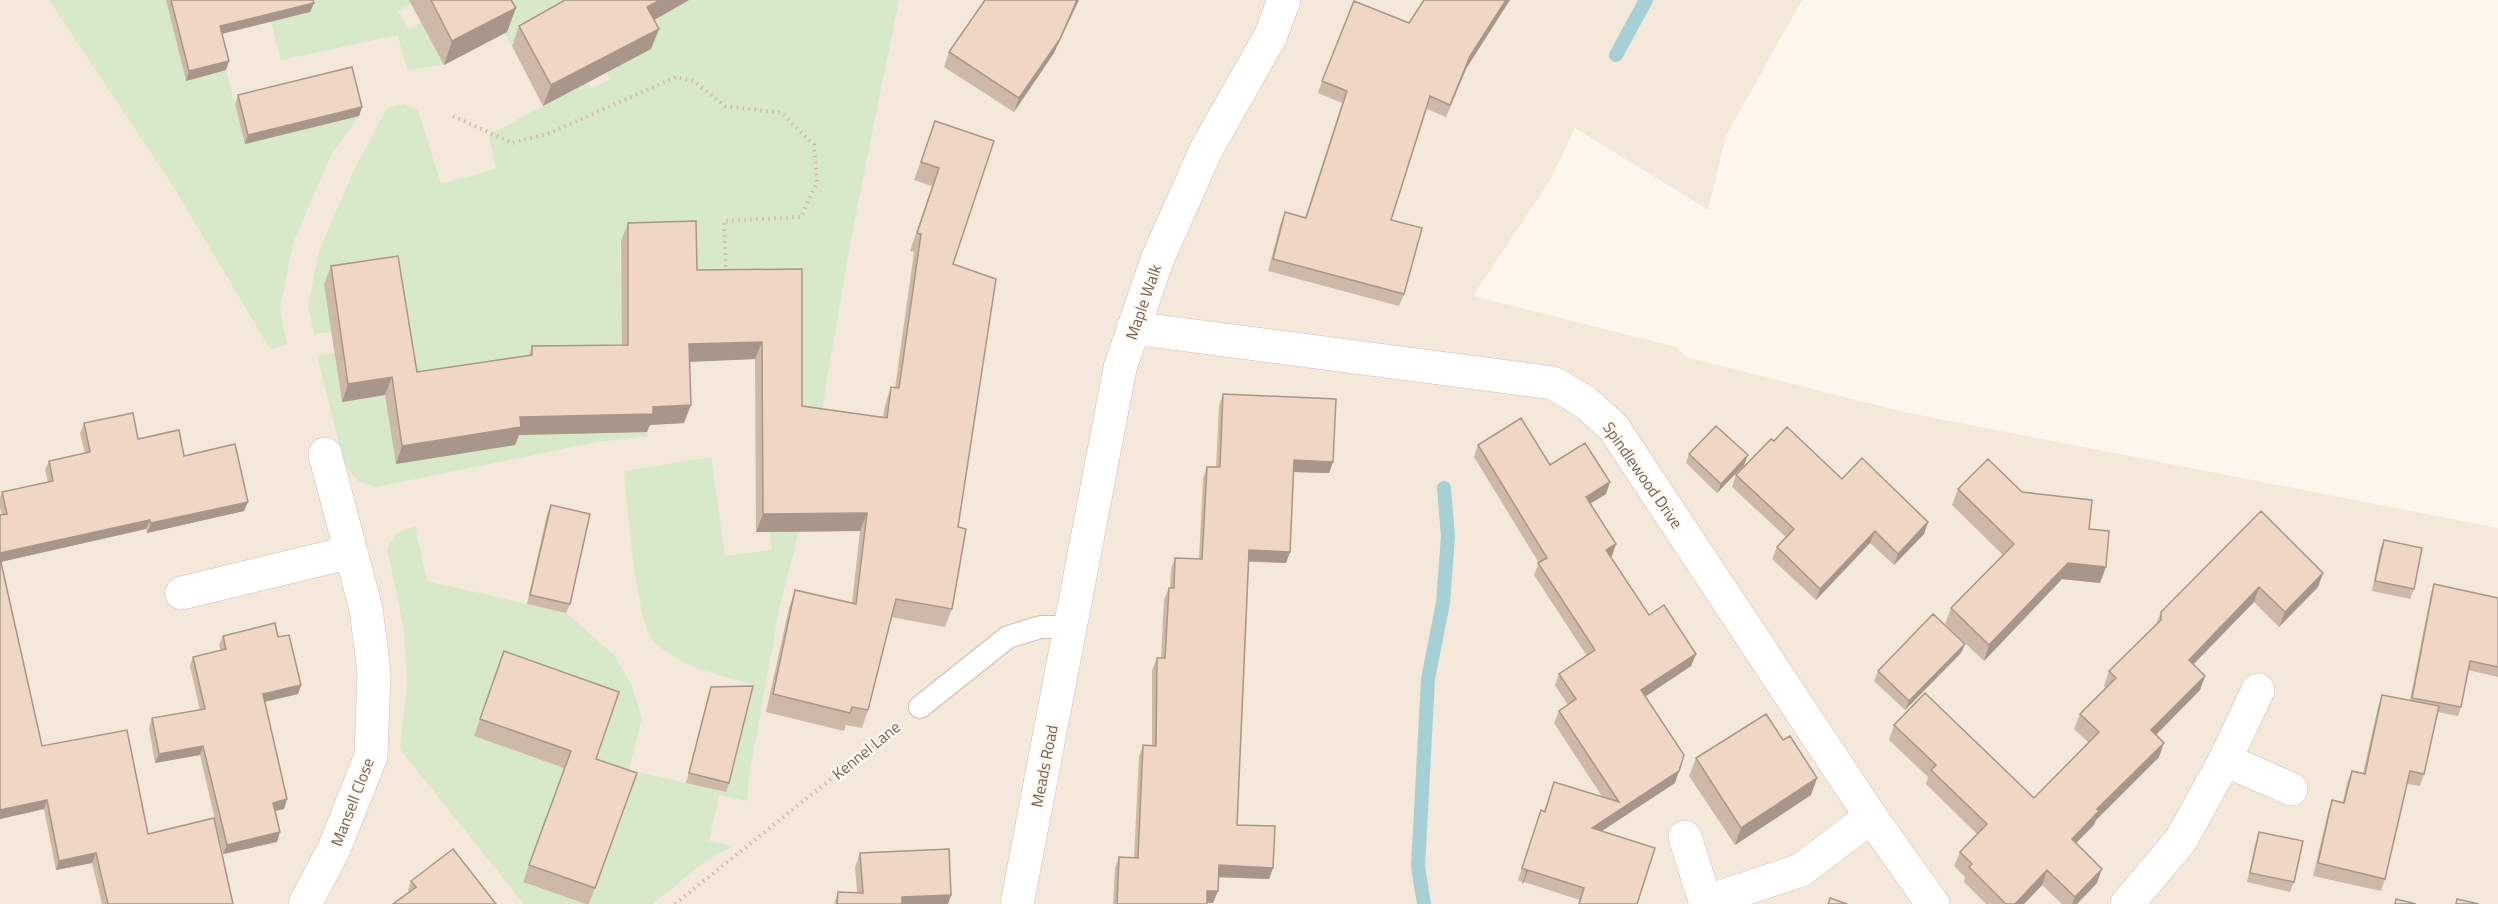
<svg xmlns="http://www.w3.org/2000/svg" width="2498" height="904" viewBox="0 0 2498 904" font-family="'Titillium Web',sans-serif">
	<rect width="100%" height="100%" fill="#fcf6ec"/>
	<!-- residential -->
	<path fill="#f3e8da" d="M0,0H1802L1726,136L1708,210L1575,128L1551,179L1473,296L1676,347L1686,357L1904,412L2498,528V904H0Z"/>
	<!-- green -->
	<path fill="#d7e9ca" d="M49,0H166L185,80L226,70L245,144L359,116L331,155L293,243L280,309L287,345L270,349L173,186Z
		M307,0H409L411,4L398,11L409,30L421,23L444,65L407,70L398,35L281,60L271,22L310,12Z
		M485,0H594L510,44L495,11Z
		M689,0H899L852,233L806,504L780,605L749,776L747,801L719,795L709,841L733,846L704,862L653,904H524L400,749L407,683L404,629L387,548L396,534L415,526L427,581L566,613L615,656L632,686L642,718L629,770L726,792L753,684C719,676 682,667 655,643C636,627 627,501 624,471L711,457L725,556L772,550L768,514L795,287L690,290L689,239L620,241V273H625L622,366L527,434L647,432L648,436L598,442L376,487L358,481L344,464L317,356L334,353L342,402L385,395L411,394L331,332L314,334L308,306L319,251L354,170L387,108L404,104L418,111L441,184L496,169L489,135L587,82L591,89L610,79L607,73L651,49L635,19Z"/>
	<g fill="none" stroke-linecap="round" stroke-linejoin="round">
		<!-- stream -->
		<path stroke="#a7cfd6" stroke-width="14" d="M1616,55L1646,0
			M1424,904L1418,867L1428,679L1443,603L1448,536L1444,488"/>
		<defs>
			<path id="service" d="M920,707L1008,637L1041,627H1071"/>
			<path id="minor" d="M1133,328L1553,383L1585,402L1613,427L1871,817L1933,904
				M182,593L351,552
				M2225,760L2291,789
				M1685,837L1706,904
				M1706,902L1801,870L1871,817
				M305,904L334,849L371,756L374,673L366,609L325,454
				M1017,904L1120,368L1157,260L1206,150L1270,37L1284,0
				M2127,904L2181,840L2225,760L2258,690"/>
		</defs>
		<!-- service casing -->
		<use href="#service" stroke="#cebeb1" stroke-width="24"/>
		<!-- minor casing -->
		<use href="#minor" stroke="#cebeb1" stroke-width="34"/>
		<!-- path -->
		<path stroke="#d5b9a7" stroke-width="4" stroke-dasharray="1.5 4.5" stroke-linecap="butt" d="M453,116L512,143L550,133L676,77L694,81L725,106L782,113L814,145L817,182L801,217L724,221L726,274
			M675,904L892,730"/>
		<!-- service -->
		<use href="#service" stroke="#fff" stroke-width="22"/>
		<!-- minor -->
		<use href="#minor" stroke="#fff" stroke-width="33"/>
	</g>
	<!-- wall -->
	<path fill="#ceb8a9" d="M166,0H313L314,3L310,12L222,34L226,70L186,81Z
		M409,0H511L507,32L444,65Z
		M565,0H689L654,20L651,49L543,106L512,46L519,26Z
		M949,52L1054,53L1014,112L944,67Z
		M1466,69L1446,117L1427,109L1391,220L1404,294L1399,306L1268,271L1280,225L1285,212L1305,218L1342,103L1318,93L1322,81Z
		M238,95L362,107L359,116L245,144L235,104Z
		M935,121L953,264L958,527L952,609L945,627L891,617L868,710L862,728L846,725L844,731L766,712L789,608L795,590L852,603L860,531L756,532L755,359L690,362L684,423L650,425L647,432L519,435L515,445L396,464L385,395L342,402L324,284L331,266L417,372L529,356L532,346L622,345L621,241L628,223L697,270L802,269V406L883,417L885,405L891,387L895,388L914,252L910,251L932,186L914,180Z
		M1223,394L1333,462L1329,473L1294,472L1290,552L1286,563L1249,562L1237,825L1273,868L1269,879L1218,877L1213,903H1207V904H1113L1115,868L1119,857H1134L1139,757L1143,745L1152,746V670L1157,658H1161L1164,599L1169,588H1170L1171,569L1175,558L1199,559L1203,478L1207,467H1216L1219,406Z
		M84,423L138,439L184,456L244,511L147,533L146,529L1,562L42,746L233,904H102L92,863L56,870L44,809L0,819V515H2L0,508V498L2,492L48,482L45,470L49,461L85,453L80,433Z
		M1774,441L1842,479L1928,522L1924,534L1894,565L1870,543L1816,600L1772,559L1777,547L1786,537L1732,487L1736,475Z
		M1478,445L1550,465L1606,494L1590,504L1612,556L1610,557L1649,615L1696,654L1691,666L1646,696L1675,783L1602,831L1655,848L1580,900L1524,882L1522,884V882L1518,880L1541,810L1544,811L1554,782L1603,798L1554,723L1559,711L1568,705L1555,685L1559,674L1587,656L1534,575L1539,563L1474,457Z
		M1689,454L1748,455L1744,465L1717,493L1686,463Z
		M1958,489L2022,492L2089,529L2100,583L2062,579L1984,661L1945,624L1951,608L2003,555L1952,505Z
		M551,505L570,604L566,613L527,604L547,514Z
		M2261,511L2323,573L2318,587L2279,627L2254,602L2193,664L2205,676L2200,690L2156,735L2159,757L2096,820L2094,825L2076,843L2097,883L2077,904H2062L2042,885L2024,904H1986L1964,882L1965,877L1954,866L1960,852L1977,834L1926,784L1928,777L1889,740L1894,725L2034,798L2089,743L2074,729L2080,714L2106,688L2104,686L2109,671L2156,624L2161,612Z
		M2384,540L2414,589L2410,599L2372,591L2380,549Z
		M2434,584L2498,598V677L2468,670L2461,707L2458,716L2438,712L2424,774L2420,786L2407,784L2385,879L2381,891L2313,876L2328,812L2332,800L2343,802L2347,783L2352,771L2363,773L2378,707L2382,695L2410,700L2431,593Z
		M223,636L278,637L301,685L298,694L265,702L287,799L284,809L275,811L277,842L223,854L200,755L155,763L149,728L152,718L200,710L190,666L193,657L221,651L219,645Z
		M1965,644L1961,653L1905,710L1874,681L1878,671Z
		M504,651L596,759L637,773L589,904H586L523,882L564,768L474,736Z
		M711,687L729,783L726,792L686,783L708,696Z
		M1783,740L1817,778L1811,795L1735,845L1689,776L1696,758Z
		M2259,832L2294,882L2290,892L2247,882L2256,841Z
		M860,853L951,895L948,904H834L838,892L857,893L855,867Z
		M411,881L496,904L409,892L408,890Z"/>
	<!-- shaded-wall -->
	<path fill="#a8968a" d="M660,0H689L640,28L647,7Z
		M1077,0H1079L1054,53L1014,112L1019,98Z
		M1506,0H1510L1466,69L1446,117L1470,56Z
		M314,3L310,12L217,35L220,26Z
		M516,8L507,32L444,65L452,41Z
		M659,29L651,49L543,106L551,85Z
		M229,61L226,70L186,81L189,71Z
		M362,107L359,116L245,144L248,135Z
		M762,342L755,359L683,362L689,344Z
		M392,377L385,395L342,402L348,384Z
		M691,405L684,423L650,425L647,432L519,435L515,445L396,464L402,446L520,417L653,407Z
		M1748,455L1744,465L1717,493L1721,484Z
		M1294,460L1333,462L1329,473L1290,472Z
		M1610,482L1606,494L1581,509L1586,497Z
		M248,502L244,511L147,533L151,523Z
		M867,513L860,531L756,532L763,514Z
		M150,520L146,529L0,562V553Z
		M1928,522L1924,534L1894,565L1898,554Z
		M1875,531L1870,543L1816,600L1820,589Z
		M1616,544L1612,556L1602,562L1606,550Z
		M1249,550L1290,552L1286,563L1245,561Z
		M2068,563L2106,567L2100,583L2062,579L1984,661L1989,645Z
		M2323,573L2318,587L2279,627L2285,612Z
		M2259,587L2254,602L2184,674L2189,660Z
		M1965,644L1961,653L1905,710L1909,701Z
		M1696,654L1691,666L1637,702L1641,690Z
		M2205,676L2200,690L2146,745L2151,730Z
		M301,685L298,694L259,703L263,694Z
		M2164,743L2159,757L2096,820L2094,825L2066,853L2072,839L2097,809Z
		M203,746L200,755L155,763L159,754Z
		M1679,771L1675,783L1588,840L1592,828Z
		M1817,778L1811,795L1735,845L1741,828Z
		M287,799L284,809L270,812L273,803Z
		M47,800L44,809L0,819V810Z
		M280,832L277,842L223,854L227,845Z
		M96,853L92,863L56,870L59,861Z
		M1219,865L1273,868L1269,879L1215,877Z
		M2102,869L2097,883L2077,904H2072L2075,897Z
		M1528,870L1524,882L1522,884L1526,872Z
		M2047,870L2042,885L2024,904H2015Z
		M1207,891H1218L1213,903L1203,902Z
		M951,895L948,904H899L902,897Z"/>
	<!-- building -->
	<path fill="#f0d6c5" stroke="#a8968a" stroke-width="1.5" d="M171,0H313L314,3L220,26L229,61L189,71Z
		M431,0H511L516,8L452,41Z
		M565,0H660L647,7L659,29L551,85L519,26Z
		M985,0H1077L1060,39L1019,98L949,52Z
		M1424,0H1506L1470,56L1450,105L1430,96L1391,220L1422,228L1404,294L1273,259L1285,212L1306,218L1347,91L1322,81L1354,1L1409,23Z
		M352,67L362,107L248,135L238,95Z
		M935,121L994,141L953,264L996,279L958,527L966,529L952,609L896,599L868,710L852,707L850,713L773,694L795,590L856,604L867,513L763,514L762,342L689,344L691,405L653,407V414L520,417L521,427L402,446L392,377L348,384L331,266L398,256L417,372L532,355V346L628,345V223L696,221L697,270L802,269V406L887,418L891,387L899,388L921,234L917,233L939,168L921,162Z
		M1223,394L1336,399L1333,462L1294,460L1290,552L1249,550L1237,825L1275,826L1273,868L1219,865L1218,891H1207V904H1117L1119,857L1138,858L1143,745L1156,746L1157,658H1165L1169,588H1174L1175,558L1202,559L1207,467H1220Z
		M133,413L138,439L179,430L184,456L235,444L248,502L151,523L150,520L0,553V515L7,514L2,492L53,481L49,461L90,452L84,423Z
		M1521,418L1550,465L1585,443L1610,482L1586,497L1616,544L1606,550L1649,615L1664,605L1696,654L1641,690L1684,755L1679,771L1592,828L1655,848L1637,904H1579L1584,888L1528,870L1526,872L1527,870L1522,868L1541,810L1545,812L1554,782L1619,802L1559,711L1576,699L1559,674L1595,650L1538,563L1547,558L1478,445Z
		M1716,426L1748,455L1721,484L1689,454Z
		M1787,427L1842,479L1862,458L1928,522L1898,554L1875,531L1820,589L1777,547L1794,529L1736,475L1771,439L1774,441Z
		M1988,459L2022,492L2092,500L2089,529L2109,531L2106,567L2068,563L1989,645L1951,608L2014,544L1958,489Z
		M551,505L590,514L570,604L530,595Z
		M2261,511L2323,573L2285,612L2259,587L2189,660L2205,676L2151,730L2164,743L2097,809L2099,811L2072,839L2102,869L2075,897L2047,870L2015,904H2006L1969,867L1972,864L1960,852L1987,824L1931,770L1936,765L1894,725L1925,693L2034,798L2099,732L2080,714L2116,678L2109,671L2161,620V612Z
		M2384,540L2422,548L2414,589L2375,581Z
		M0,558L42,746L127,730L148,834L214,818L233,904H108L96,853L59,861L47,800L0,810Z
		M2434,584L2498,598V667L2470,661L2461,707L2412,698Z
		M1933,614L1965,644L1909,701L1878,671Z
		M275,623L278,637L289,635L301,685L263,694L287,799L273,803L280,832L227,845L203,746L159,754L152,718L205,709L193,657L226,649L223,636Z
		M504,651L619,692L596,759L637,773L595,888L529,865L571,751L480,719Z
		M753,686L729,783L689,773L711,687Z
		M2382,695L2439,706L2424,774L2410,771L2385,879L2318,863L2332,800L2344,803L2352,771L2365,774Z
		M1766,714L1783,740L1790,736L1817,778L1741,828L1696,758Z
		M2259,832L2303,841L2294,882L2250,873Z
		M453,849L496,904H393L416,887L411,881Z
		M949,849L951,895L902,897V904H837L838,892L863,893L860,853Z
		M1830,898L1847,904H1828Z
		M2396,899L2416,904H2395Z
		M2457,899L2479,904H2456Z"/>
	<g text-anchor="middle" stroke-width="4.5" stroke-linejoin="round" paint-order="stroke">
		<!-- street labels -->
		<g font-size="16" fill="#765d4f" stroke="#fefaf2">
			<text transform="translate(1143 302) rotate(-71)" y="6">Maple Walk</text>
			<text transform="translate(1643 475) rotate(55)" y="6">Spindlewood Drive</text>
			<text transform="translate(866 750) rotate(-39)" y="6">Kennel Lane</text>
			<text transform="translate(1044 766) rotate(-79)" y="6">Meads Road</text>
			<text transform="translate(352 802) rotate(-69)" y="6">Mansell Close</text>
		</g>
	</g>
</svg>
